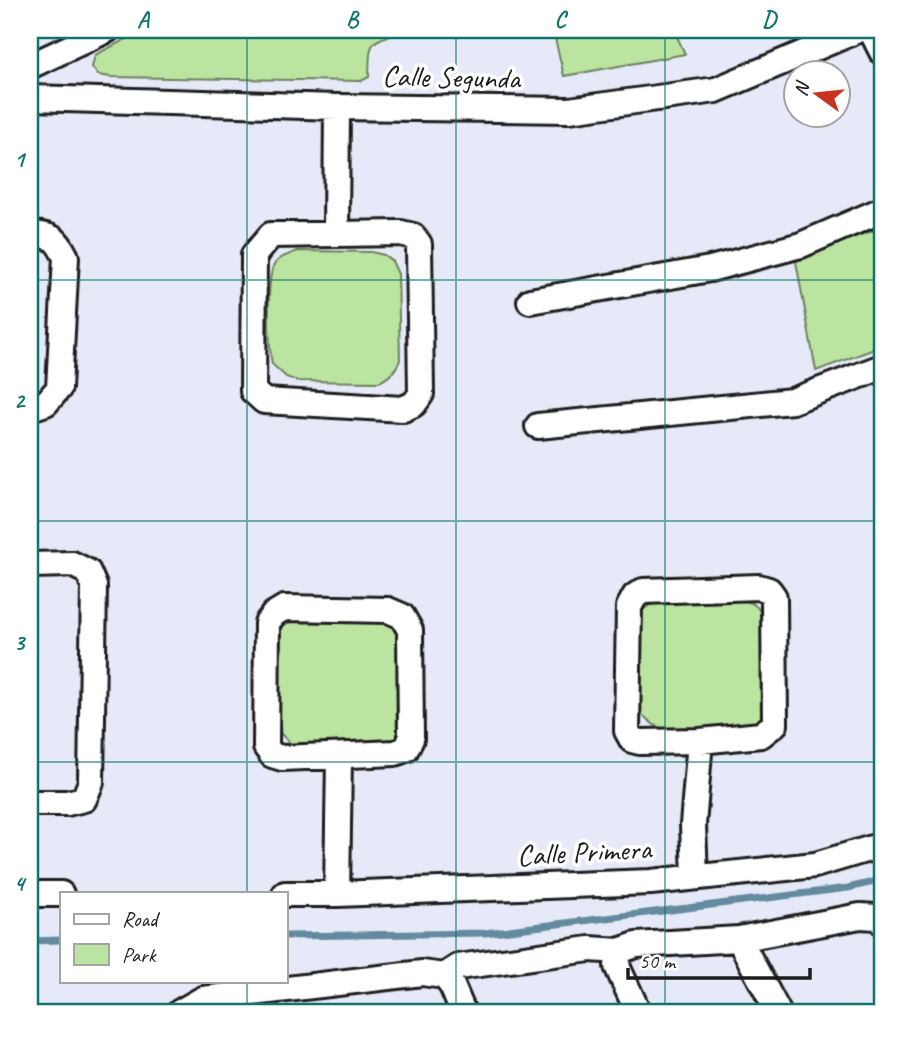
<svg xmlns="http://www.w3.org/2000/svg" width="912" height="1042" viewBox="0 0 912 1042" font-family="Caveat,sans-serif">
	<rect width="100%" height="100%" fill="#e6eaf8"/>
	<filter id="ink" filterUnits="userSpaceOnUse"><feTurbulence type="fractalNoise" baseFrequency=".0143" numOctaves="2"/><feDisplacementMap in="SourceGraphic" scale="14" xChannelSelector="R" yChannelSelector="G"/><feConvolveMatrix kernelMatrix="1 2 1 2 8 2 1 2 1" color-interpolation-filters="sRGB"/></filter>
	<g filter="url(#ink)">
		<!-- green -->
		<path fill="#bbe4a0" stroke="#6c805e" stroke-width="2" d="M144,30H407C369,43 370,36 369,77L361,81L111,77L98,75L92,67L95,55Z
			M553,30H674L685,54L564,76Z
			M882,228V346L816,371L795,256Z
			M298,251L371,252L384,255L392,261L398,274L400,360C395,371 390,377 379,382L297,381L286,377L272,364C269,347 266,278 274,265C279,257 290,254 298,251Z
			M30,263L35,277L37,363L30,376Z
			M665,599C685,599 737,595 753,604C760,608 762,615 765,622L763,717L756,725L747,730L664,729L654,725L639,712C639,692 632,627 641,613C646,605 657,602 665,599Z
			M303,617L377,618L397,627L403,640L401,735L394,744L302,747L291,744L277,730C276,711 271,645 279,631C284,623 294,620 303,617Z"/>
		<g fill="none" stroke-linecap="round" stroke-linejoin="round">
			<!-- stream -->
			<path stroke="#648a9e" stroke-width="7" d="M285,936L485,933L848,888L882,880
				M30,941L61,940"/>
			<defs>
				<path id="minor" d="M871,30L882,52
					M30,66L107,30
					M30,98L337,107L569,110L716,90L858,30
					M401,233L413,236L419,244L421,394L414,404L403,409L264,401L253,391L254,255L271,235Z
					M30,234C53,236 55,236 66,257L59,388L46,403L30,408
					M336,234L337,107
					M530,301L710,269L801,245L882,210
					M538,426L792,401L882,367
					M30,565L72,564L88,572L94,586L91,782L84,799L67,803H30
					M759,587L769,590L774,597L775,724L761,735L700,741L640,742L632,740L627,731L629,607L635,596L643,591Z
					M284,608L388,610L402,616L410,630L411,739L406,749L395,753L282,758L272,755L266,747L267,623L274,614Z
					M695,877L693,825L700,741
					M30,894H61
					M285,894H337L651,882L815,865L882,845
					M337,894L339,757
					M739,939L778,1012
					M619,951L617,966L638,1012
					M444,976L458,967L590,949L619,951L636,945L739,939L860,916L877,917L882,922
					M180,1012L203,999L422,973L444,976L452,986L463,1012"/>
			</defs>
			<!-- minor casing -->
			<use href="#minor" stroke="#1c1c1c" stroke-width="30"/>
			<!-- minor -->
			<use href="#minor" stroke="#fff" stroke-width="24"/>
		</g>
	</g>
	<!-- grid -->
	<path fill="none" stroke="#0f766e" stroke-width="2" stroke-opacity="0.55" d="M247,30V893M456,30V1012M665,30V1012M30,280H882M30,521H882M30,762H882M247,981V1012"/>
	<g text-anchor="middle" stroke-width="7" stroke-linejoin="round" paint-order="stroke">
		<!-- street labels -->
		<g font-size="30" fill="#1c1c1c" stroke="#fff">
			<text transform="translate(451 77) rotate(1)" y="10">Calle Segunda</text>
			<text transform="translate(584 852) rotate(-3)" y="10">Calle Primera</text>
		</g>
	</g>
	<!-- margin -->
	<rect width="912" height="1042" fill="none" stroke="#fff" stroke-width="77"/>
	<!-- legend -->
	<rect x="60" y="892" width="228" height="91" fill="#ffffff" stroke="#a4a4a4" stroke-width="2"/>
	<rect x="74" y="914" width="35" height="10" fill="#ffffff" stroke="#a4a4a4" stroke-width="2"/>
	<text x="122" y="926" font-size="21" fill="#1c1c1c">Road</text>
	<rect x="74" y="944" width="35" height="21" fill="#bbe4a0" stroke="#a4a4a4" stroke-width="2"/>
	<text x="122" y="962" font-size="21" fill="#1c1c1c">Park</text>
	<!-- north arrow -->
	<g transform="translate(817 94) rotate(285)"><circle r="33" fill="#ffffff" stroke="#a4a4a4" stroke-width="2"/>
	<path d="M0-5L12 26L0 18L-12 26Z" fill="#c8321e"/>
	<text y="-10" font-size="19" font-weight="bold" text-anchor="middle" fill="#1c1c1c">N</text>
	</g>
	<!-- scale -->
	<path d="M628 968v10h182v-10" fill="none" stroke="#1c1c1c" stroke-width="3.5"/>
	<text x="639" y="968" font-size="21" fill="#1c1c1c" stroke="#ffffff" stroke-width="5" paint-order="stroke">50 m</text>
	<rect x="38" y="38" width="836" height="966" fill="none" stroke="#0f766e" stroke-width="2.5"/>
	<g font-size="23" text-anchor="middle" font-weight="bold" fill="#0f766e">
		<text x="143" y="27">A</text>
		<text x="352" y="27">B</text>
		<text x="560" y="27">C</text>
		<text x="769" y="27">D</text>
		<text x="19" y="167">1</text>
		<text x="19" y="408">2</text>
		<text x="19" y="650">3</text>
		<text x="19" y="891">4</text>
	</g>
</svg>
